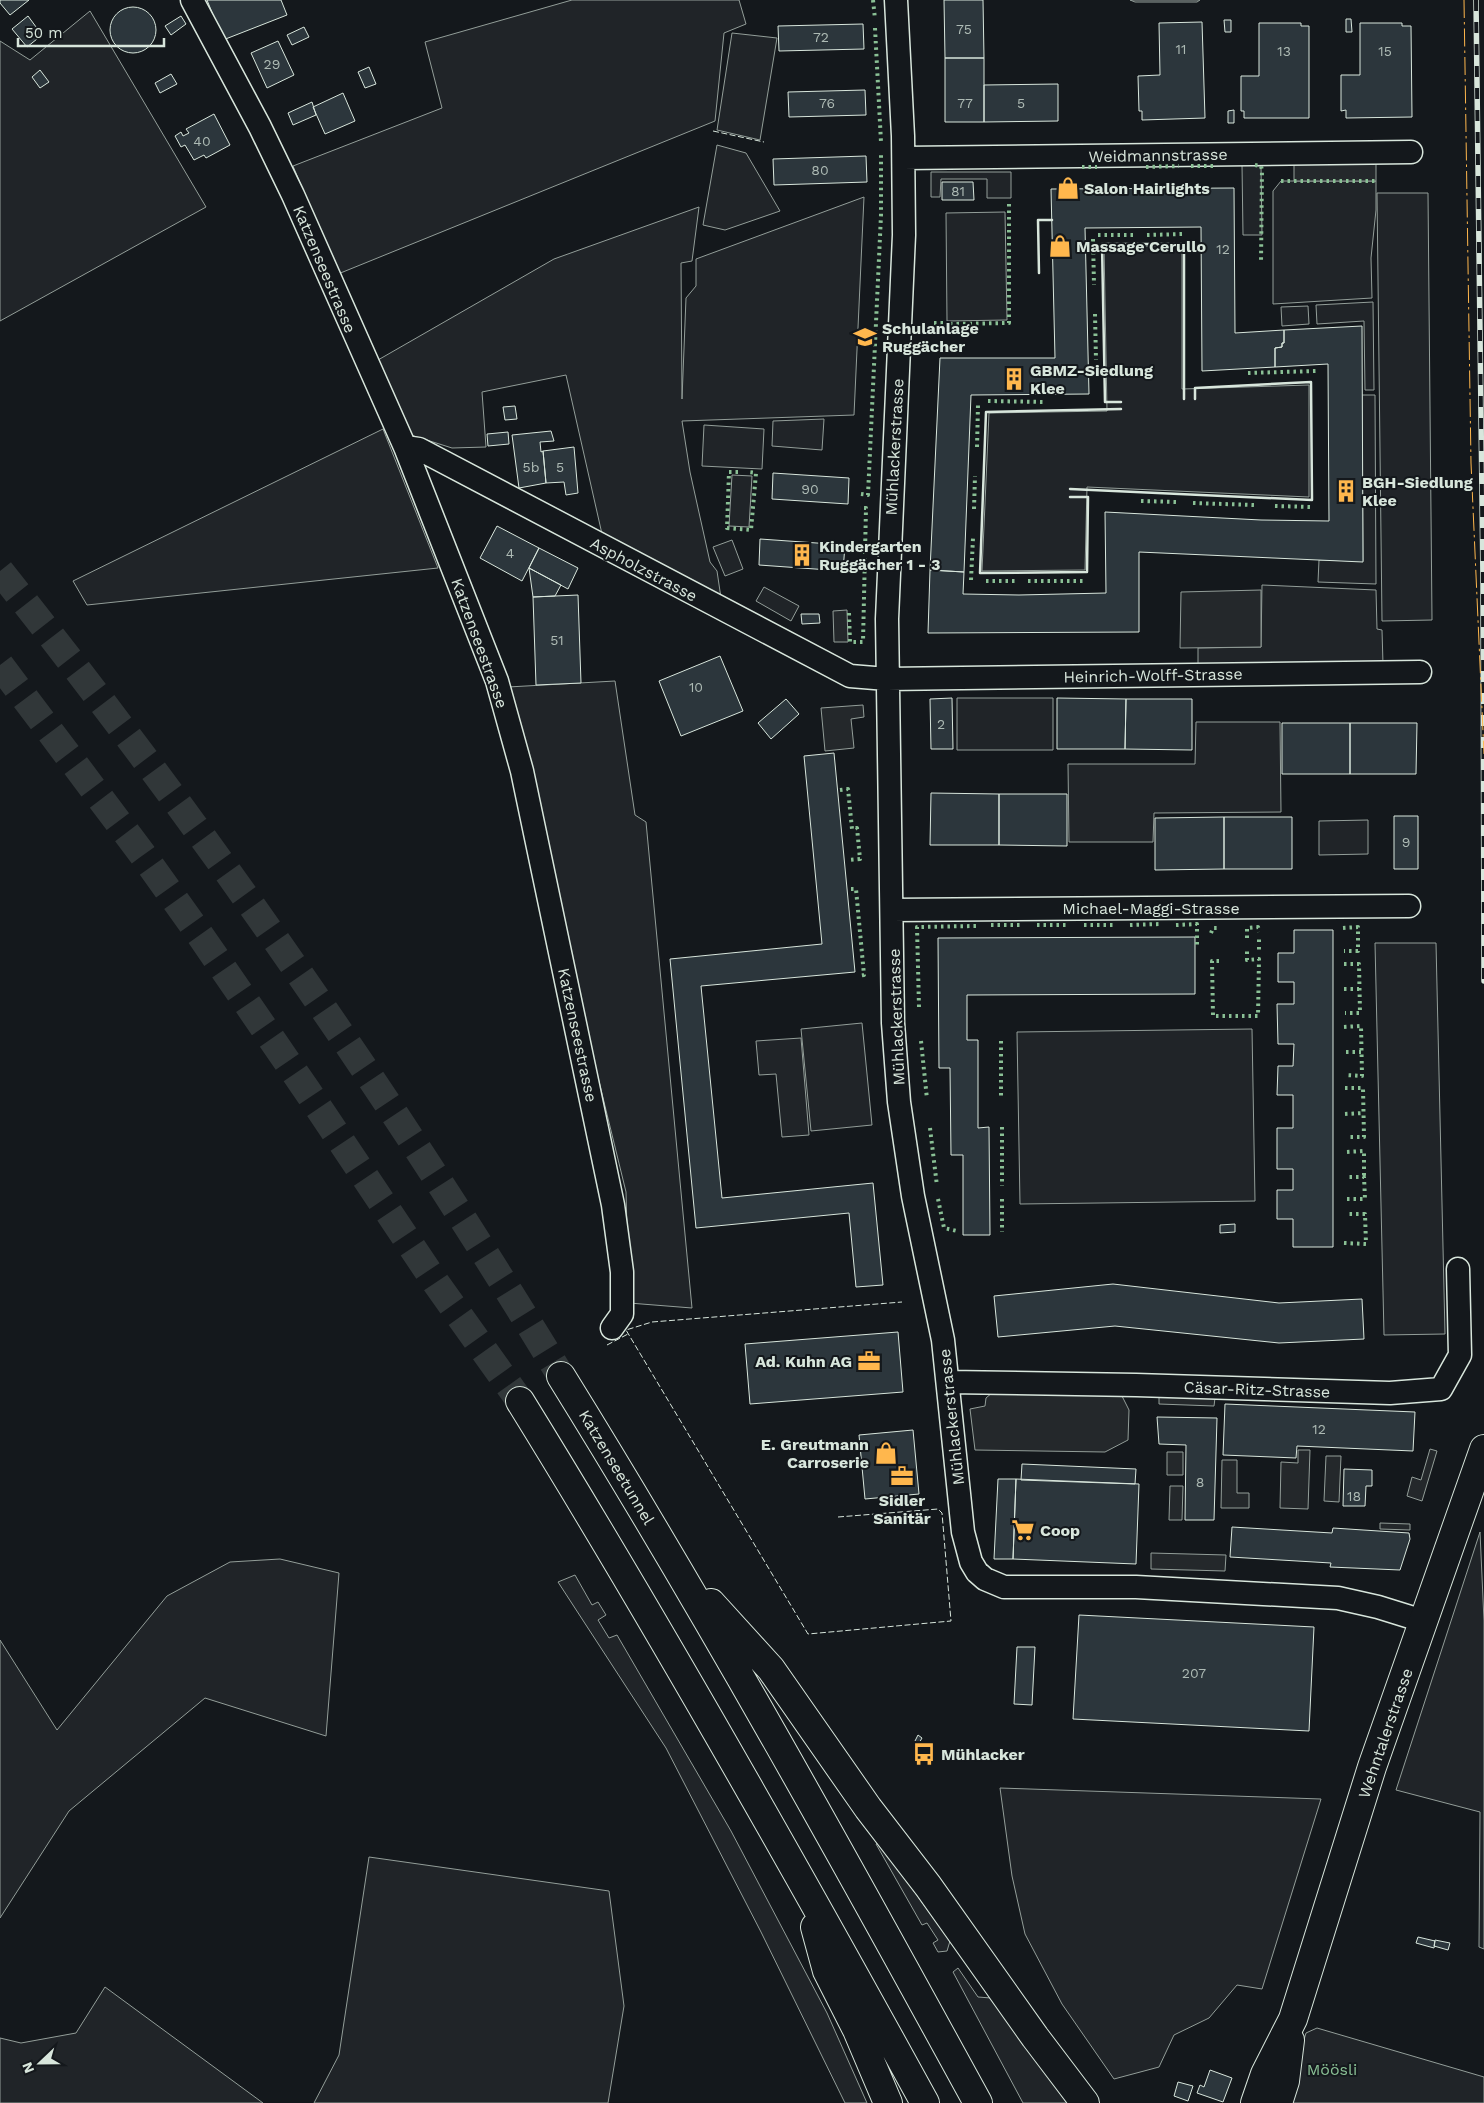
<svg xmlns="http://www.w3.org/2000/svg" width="1484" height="2103" viewBox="0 0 1484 2103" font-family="'Work Sans',sans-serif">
	<rect width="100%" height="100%" fill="#14181c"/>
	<!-- green -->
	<path fill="#202428" stroke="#939e99" d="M572,0H739L746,24L724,33L715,121L338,274L293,166L442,108L425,42Z
		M1130,0H1200L1197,2H1135Z
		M90,11L206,207L0,321V41L30,60Z
		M732,33L777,38L760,140L717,130Z
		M717,145L746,153L780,211L725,230L703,225Z
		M1242,165L1261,166L1262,235H1243Z
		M931,172H1011V198H987V179H941L940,197H931Z
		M1281,181H1376V210L1371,258L1372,298L1273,304V191Z
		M1377,193H1428L1432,620L1382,621Z
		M864,197L854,415L682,421L690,472L710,562L717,571L721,598L602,534L566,375L482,392L486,447L452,448L411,435L378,360L554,259L699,207L692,261L681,263L682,399L686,298L696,286V259Z
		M1005,212L1007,320L947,321L946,213Z
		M1104,246H1182V389L1309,385V497L1087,487L1085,570L982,571L989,413L1107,411Z
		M1373,302L1374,390H1365L1364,321L1317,324L1316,305Z
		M1308,306L1309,324L1282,326L1281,307Z
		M1362,395H1375L1376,584L1318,582L1319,560L1363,561Z
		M824,419L822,450L772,446L773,421Z
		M704,425L764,429L762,469L702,466Z
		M383,429L438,568L87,605L73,581Z
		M732,475L752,476L749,527L729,526Z
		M732,540L743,569L725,576L713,547Z
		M1262,585L1376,590L1377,629L1382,630L1383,664H1198V648L1261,647Z
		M764,587L799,606L791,621L756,601Z
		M615,681L635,815L646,822L692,1308L629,1303L626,1192L573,975L508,687Z
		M957,698H1053V750H957Z
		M1196,722H1280L1281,812L1154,813L1153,842H1069L1068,764H1195Z
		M1368,820V854L1319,855V821Z
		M1375,943H1436L1445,1334L1384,1335Z
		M862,1023L872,1125L811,1131L801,1029Z
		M1252,1029L1255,1201L1020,1204L1017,1032Z
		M801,1038L809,1135L782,1137L776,1074L759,1075L756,1041Z
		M1480,1532L1484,1621V1949L1479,1947L1480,1812L1396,1790Z
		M280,1559L339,1573L326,1736L205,1698L69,1811L0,1918V1640L57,1730L167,1596L230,1562Z
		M575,1575L592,1605L598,1602L606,1615L598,1620L609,1638L617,1635L731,1831L827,2013L867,2103H845L761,1932L666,1748L558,1582Z
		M1000,1788L1321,1799L1262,1989L1237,1985L1209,2018L1174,2035L1159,2067L1114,2079L1062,2004L1025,1934L1012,1876Z
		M879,1843L950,1941L947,1951L938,1952L933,1943L938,1940L927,1923L922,1925L876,1844Z
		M369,1857L609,1891L624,2006L608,2103H314L339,2055Z
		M958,1968L978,1997L991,1998L1067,2103H1023L953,1972Z
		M105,1987L263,2103H0V2038L21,2043L76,2033Z
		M1317,2028L1484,2077V2103H1285L1306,2033Z"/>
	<!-- parking -->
	<path fill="#24282b" stroke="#939e99" d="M1294,161H1376V181H1294Z
		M1261,590V647L1180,648L1181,592Z
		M847,610L848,642H834L833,611Z
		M863,705L864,717L851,719L854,748L825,751L821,708Z
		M993,1392L1122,1396L1129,1410L1128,1440L1105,1452L975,1450L970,1409L985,1406L986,1398Z
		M1159,1396L1215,1398L1214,1406L1159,1404Z
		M1430,1449L1437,1451L1422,1501L1407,1496L1412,1477L1421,1480Z
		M1298,1450H1310L1308,1509L1280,1508L1281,1462L1298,1463Z
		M1167,1452H1183V1475H1167Z
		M1326,1456H1341L1339,1502L1324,1501Z
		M1222,1460H1237V1493H1249V1508H1221Z
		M1170,1486H1183L1182,1520H1169Z
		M1380,1523L1410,1524V1530L1380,1529Z
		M1151,1553L1226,1555L1225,1571L1151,1569Z"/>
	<!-- building -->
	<path fill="#2c363c" stroke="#d8e6dc" d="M0,0H29L10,15L0,3Z
		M207,0H281L287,15L223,40Z
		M944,0H983L984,58H945Z
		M110 30a23 23 0 1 1 46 0a23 23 0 1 1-46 0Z
		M28,16L42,35L27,47L12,29Z
		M181,16L186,24L171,35L165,26Z
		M1346,19H1351L1352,32H1346Z
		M1224,20H1231V32H1225Z
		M1202,22L1205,118L1142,120V111H1139L1138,76L1160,75L1159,23Z
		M1259,23H1301V26H1309V118H1244V111H1241V76H1259Z
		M1360,23H1402V26H1411L1412,117L1346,118V110L1341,111V75H1360Z
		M863,24L864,49L779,51L778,26Z
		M304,27L309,37L292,45L287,35Z
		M278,41L294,75L267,88L251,53Z
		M945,58H984V122H945Z
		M369,67L376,84L365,88L358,72Z
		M40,70L49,82L40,88L32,77Z
		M171,74L177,84L160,93L155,83Z
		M1058,84V121L984,122V85Z
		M865,90L866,115L789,117L788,92Z
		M343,93L355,121L325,134L313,107Z
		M312,102L316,115L293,125L288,113Z
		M1234,110V123H1228V111Z
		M214,114L230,145L206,158L204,155L194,160L185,145L181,147L175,136L181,132L183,136L189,133L186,129Z
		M866,156L867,182L774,185L773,159Z
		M942,182H973L974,200H942Z
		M1234,188L1235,333L1284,330V343H1282V347L1275,348V367L1202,371L1201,227L1085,228L1089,394L971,395L964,572L930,570L940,358H1055L1051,189Z
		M1362,326L1363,562L1139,552V632L928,633L930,570L964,572L963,594L1019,595L1106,593L1105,512L1261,520L1329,521L1328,364L1275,367V348L1282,347V343H1284V330Z
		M515,406L517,419L505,420L503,407Z
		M551,431L554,441L540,442L541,452L543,451L546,483L519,488L512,435Z
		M508,432L509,444L488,446L487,434Z
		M574,447L578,493L566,495L564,482L546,483L543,451Z
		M773,473L849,478L848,504L772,499Z
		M497,526L539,548L522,581L480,558Z
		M760,539L845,545L843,571L759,565Z
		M539,548L578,568L568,589L529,568Z
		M529,568L561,585L555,596L533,597Z
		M578,595L581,683L536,685L533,597Z
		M801,614H819L820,623L802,624Z
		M720,656L743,711L681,736L659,681Z
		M952,698L953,749H931L930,699Z
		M1057,698L1126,699L1125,749H1057Z
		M786,699L799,714L771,739L758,723Z
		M1126,699H1192V750L1125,749Z
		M1282,723H1350V774H1282Z
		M1350,723H1417L1416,774H1350Z
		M834,753L855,972L701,986L722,1198L873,1183L883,1285L856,1287L849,1213L696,1228L670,959L822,944L804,756Z
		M931,793L999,794V845H930Z
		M999,794H1067V846L999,845Z
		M1394,816H1418V869H1394Z
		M1224,817H1292V869H1224Z
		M1224,817V869L1155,870V818Z
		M1294,930H1333V1247H1293V1219H1277V1190H1293V1169H1277V1128H1293V1095H1277L1278,1066H1293L1294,1044H1278L1277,1004H1294V982H1278V953H1294Z
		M1195,937V994L967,995V1040H978V1128L989,1127L990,1235H963V1155H951L950,1068H939L938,938Z
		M1235,1224V1232L1220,1233V1225Z
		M1113,1284L1279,1303L1362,1299L1364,1339L1279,1343L1115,1326L998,1337L994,1296Z
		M898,1332L903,1392L750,1404L745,1344Z
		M1225,1404L1415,1412L1413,1451L1297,1446L1296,1458L1223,1455Z
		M1157,1417L1217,1418L1214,1520H1185L1186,1445L1159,1444Z
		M913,1430L919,1494L865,1499L859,1435Z
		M1022,1464L1136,1469L1135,1484L1021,1480Z
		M1344,1469L1372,1470V1486H1366L1365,1506H1343Z
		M998,1479H1016L1013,1559H994Z
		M1016,1479L1139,1484L1136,1564L1013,1559Z
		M1232,1527L1332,1533L1333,1528L1409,1533L1410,1539L1400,1570L1330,1567L1331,1563L1230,1557Z
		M1079,1615L1314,1627L1309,1731L1073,1719Z
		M1017,1647H1035L1032,1705L1014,1704Z
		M918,1735L922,1738L918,1745L914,1743Z
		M1418,1937L1435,1941L1434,1948L1416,1943Z
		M1435,1940L1450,1943L1448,1950L1434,1946Z
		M1210,2070L1232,2078L1223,2102L1197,2093L1200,2085L1204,2087Z
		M1178,2082L1193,2086L1188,2101L1174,2096Z"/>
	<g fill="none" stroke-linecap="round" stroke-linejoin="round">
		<!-- highway-tunnel -->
		<path stroke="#313739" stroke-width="28" stroke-dasharray="28 14" stroke-linecap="butt" d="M0,571C204,827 391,1097 561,1376
			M0,665L143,855L200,935L308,1092L436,1283L520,1401"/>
		<defs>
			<path id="minor" d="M192,0L260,127L293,195L405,447L497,681L522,771L613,1205L622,1272V1314L612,1328
				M896,0L903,136L904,235L887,619L893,1023L899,1102L913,1196L943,1340L963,1532L971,1562L977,1572L985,1579L1004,1587H1136L1338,1598L1378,1607L1423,1621
				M904,158L1411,152
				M405,447L419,449L850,676L887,679L1420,672
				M892,910L1409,906
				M948,1382L1136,1385L1390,1393L1441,1389L1460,1355L1458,1269"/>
			<path id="major" d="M1255,2103L1265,2074L1293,2019L1372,1767L1484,1449
				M1278,2103L1285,2081L1290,2040"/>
			<path id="highway" d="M561,1376C708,1613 844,1858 978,2103
				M520,1401C662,1631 795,1866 925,2103
				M711,1603L771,1669L868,1808L928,1886L1035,2037L1085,2103
				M815,1927L827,1971L857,2030L888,2103"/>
		</defs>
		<!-- minor casing -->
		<use href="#minor" stroke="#d8e6dc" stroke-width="25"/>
		<!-- major casing -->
		<use href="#major" stroke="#d8e6dc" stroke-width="30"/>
		<!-- highway casing -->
		<use href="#highway" stroke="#d8e6dc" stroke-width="30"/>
		<!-- minor -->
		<use href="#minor" stroke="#14181c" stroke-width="22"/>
		<!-- major -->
		<use href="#major" stroke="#14181c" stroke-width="28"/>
		<!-- highway -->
		<use href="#highway" stroke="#14181c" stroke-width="28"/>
		<defs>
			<path id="rail" d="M1476,0L1483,582L1484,981"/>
		</defs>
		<!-- rail casing -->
		<use href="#rail" stroke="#d8e6dc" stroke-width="5.5"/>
		<!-- rail -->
		<use href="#rail" stroke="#14181c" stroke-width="4" stroke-dasharray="11" stroke-linecap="butt"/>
		<!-- hedge -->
		<path stroke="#8ac095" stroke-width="4" stroke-dasharray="2.5 4" stroke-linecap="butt" d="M873,0L875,19
			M875,28L881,142
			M1255,165L1261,166L1262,170L1261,262
			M1191,166H1213
			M1082,167H1097
			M1146,167L1179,166
			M1281,181H1376
			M1098,235H1136
			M1147,235L1183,234
			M1093,239L1094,285
			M1095,314L1096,360
			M934,323H943
			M950,324L1009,323V204
			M1248,373L1317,371
			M988,401L1045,402
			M977,447L978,405
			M738,472H729L727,528L751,530L756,473L748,472
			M861,494L868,495L881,215V155
			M1141,501L1177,502
			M1193,503L1255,505
			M1275,506L1311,507
			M974,509L975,476
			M971,580L973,538
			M986,581H1016
			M1028,581H1086
			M849,613L850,642H863L866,508H860
			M840,790L848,789L852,829L857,828L860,859L849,860
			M851,889H856L864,975L858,976
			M991,925H1021
			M1037,925H1068
			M1084,925H1115
			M1130,925L1161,924
			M1176,925L1197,924V946
			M1343,928L1358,927V951H1344
			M1211,933L1213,928H1217
			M1247,938V928L1258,927L1259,932
			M1259,942V937
			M1259,947V952
			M1219,961H1212L1213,1016H1258L1259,959L1247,960V950
			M1344,964H1359L1360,1013H1345
			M1344,989H1359
			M919,1007L917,927L976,926
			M1344,1027L1361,1026L1362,1076L1346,1075
			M921,1041L927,1099
			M1001,1041V1099
			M1346,1052H1361
			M1345,1088H1363L1364,1137H1347
			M1345,1114L1363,1113
			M1002,1127V1186
			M930,1128L937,1186
			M1347,1152L1364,1151V1175H1360
			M938,1199L944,1228L957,1231
			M1002,1199V1232
			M1347,1199H1365L1364,1177H1348
			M1344,1243L1366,1244L1365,1214H1348"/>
		<!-- fence -->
		<path stroke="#d8e6dc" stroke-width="1" stroke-dasharray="6 2.5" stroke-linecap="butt" d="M713,131L764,142
			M607,1345L628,1334
			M838,1517L938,1509L942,1513L951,1621L808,1634L626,1330L652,1322L902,1302"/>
		<!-- wall -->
		<path stroke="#d8e6dc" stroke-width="2.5" d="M1039,273L1038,220H1052
			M1121,402H1105L1102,244H1184V399
			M1070,489L1312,500L1311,382L1195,388V399
			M1070,497H1088L1087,572L980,573L986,412L1121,409"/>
		<!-- power -->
		<path stroke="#ffb74d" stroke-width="1" stroke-dasharray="18 4 2.5 4" stroke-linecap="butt" d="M1464,0L1471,463L1484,754"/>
	</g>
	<!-- icons -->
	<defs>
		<symbol id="shop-bare" viewBox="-9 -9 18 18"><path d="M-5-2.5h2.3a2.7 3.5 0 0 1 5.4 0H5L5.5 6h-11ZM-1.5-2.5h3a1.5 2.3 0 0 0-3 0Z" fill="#ffb74d" stroke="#14181c" stroke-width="2.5" paint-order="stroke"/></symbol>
		<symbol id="school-bare" viewBox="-9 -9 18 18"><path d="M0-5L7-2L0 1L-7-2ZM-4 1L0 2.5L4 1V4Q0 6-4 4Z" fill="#ffb74d" stroke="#14181c" stroke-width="2.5" paint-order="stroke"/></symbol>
		<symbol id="building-bare" viewBox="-9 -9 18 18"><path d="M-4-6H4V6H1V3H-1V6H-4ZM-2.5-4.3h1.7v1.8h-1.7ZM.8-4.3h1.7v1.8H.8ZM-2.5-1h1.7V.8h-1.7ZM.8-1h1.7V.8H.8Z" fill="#ffb74d" stroke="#14181c" stroke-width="2.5" paint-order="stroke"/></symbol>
		<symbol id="office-bare" viewBox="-9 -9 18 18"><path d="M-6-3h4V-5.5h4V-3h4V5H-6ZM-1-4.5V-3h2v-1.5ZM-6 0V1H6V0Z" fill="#ffb74d" stroke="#14181c" stroke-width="2.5" paint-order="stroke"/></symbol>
		<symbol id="supermarket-bare" viewBox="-9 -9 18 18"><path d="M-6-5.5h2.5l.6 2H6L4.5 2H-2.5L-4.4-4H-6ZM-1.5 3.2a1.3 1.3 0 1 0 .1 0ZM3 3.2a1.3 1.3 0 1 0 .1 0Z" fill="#ffb74d" stroke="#14181c" stroke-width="2.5" paint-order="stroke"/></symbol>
		<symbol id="bus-bare" viewBox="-9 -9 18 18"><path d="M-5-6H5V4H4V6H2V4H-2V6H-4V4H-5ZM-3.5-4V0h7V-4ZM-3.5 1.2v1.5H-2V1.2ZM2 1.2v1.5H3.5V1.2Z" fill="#ffb74d" stroke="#14181c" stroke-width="2.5" paint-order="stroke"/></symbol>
	</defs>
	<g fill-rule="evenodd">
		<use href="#shop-bare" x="1052" y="172" width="32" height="32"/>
		<use href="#shop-bare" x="1044" y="230" width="32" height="32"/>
		<use href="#school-bare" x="849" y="321" width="32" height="32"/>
		<use href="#building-bare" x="998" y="363" width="32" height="32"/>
		<use href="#building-bare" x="1330" y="475" width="32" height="32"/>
		<use href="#building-bare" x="786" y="539" width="32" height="32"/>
		<use href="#office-bare" x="853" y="1345" width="32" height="32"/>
		<use href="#shop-bare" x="870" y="1437" width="32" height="32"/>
		<use href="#office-bare" x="886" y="1460" width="32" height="32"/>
		<use href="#supermarket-bare" x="1007" y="1514" width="32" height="32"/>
		<use href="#bus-bare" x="908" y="1738" width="32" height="32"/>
	</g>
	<g text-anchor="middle" stroke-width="4" stroke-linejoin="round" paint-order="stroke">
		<!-- number labels -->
		<g font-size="14" fill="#adbab4">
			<text x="964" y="34">75</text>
			<text x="821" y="42">72</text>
			<text x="1181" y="54">11</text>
			<text x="1284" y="56">13</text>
			<text x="1385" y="56">15</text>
			<text x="272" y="69">29</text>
			<text x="827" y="108">76</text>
			<text x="965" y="108">77</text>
			<text x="1021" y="108">5</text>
			<text x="202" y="146">40</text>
			<text x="820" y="175">80</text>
			<text x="958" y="196">81</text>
			<text x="1223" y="254">12</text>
			<text x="531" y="472">5b</text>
			<text x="560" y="472">5</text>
			<text x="810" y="494">90</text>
			<text x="510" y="558">4</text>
			<text x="557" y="645">51</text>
			<text x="696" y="692">10</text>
			<text x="941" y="729">2</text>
			<text x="1406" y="847">9</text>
			<text x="1319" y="1434">12</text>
			<text x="1200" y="1487">8</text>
			<text x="1354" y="1501">18</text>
			<text x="1194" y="1678">207</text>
		</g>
		<!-- street labels -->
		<g font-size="16" fill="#d8e6dc" stroke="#14181c">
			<text transform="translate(1158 155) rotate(-1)" y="6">Weidmannstrasse</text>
			<text transform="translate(325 269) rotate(67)" y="6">Katzenseestrasse</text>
			<text transform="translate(894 447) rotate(-87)" y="6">Mühlackerstrasse</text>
			<text transform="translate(644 569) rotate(28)" y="6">Aspholzstrasse</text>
			<text transform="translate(480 643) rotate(70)" y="6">Katzenseestrasse</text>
			<text transform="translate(1153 675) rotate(-1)" y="6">Heinrich-Wolff-Strasse</text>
			<text x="1151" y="914">Michael-Maggi-Strasse</text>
			<text transform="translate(896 1017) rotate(-92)" y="6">Mühlackerstrasse</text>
			<text transform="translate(578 1035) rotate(78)" y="6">Katzenseestrasse</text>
			<text transform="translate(1257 1389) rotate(2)" y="6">Cäsar-Ritz-Strasse</text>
			<text transform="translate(951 1417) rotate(-96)" y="6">Mühlackerstrasse</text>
			<text transform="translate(617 1467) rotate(59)" y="6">Katzenseetunnel</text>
			<text transform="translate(1385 1733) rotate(-71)" y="6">Wehntalerstrasse</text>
		</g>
		<!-- poi labels -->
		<g font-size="16" font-weight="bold" fill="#d8e6dc" stroke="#14181c" text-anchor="start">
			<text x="1084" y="194">Salon Hairlights</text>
			<text x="1076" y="252">Massage Cerullo</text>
			<text x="882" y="334">Schulanlage<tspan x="882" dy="18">Ruggächer</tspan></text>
			<text x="1030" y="376">GBMZ-Siedlung<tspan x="1030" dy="18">Klee</tspan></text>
			<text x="1362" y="488">BGH-Siedlung<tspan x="1362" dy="18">Klee</tspan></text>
			<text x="819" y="552">Kindergarten<tspan x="819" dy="18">Ruggächer 1 - 3</tspan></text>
			<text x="852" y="1367" text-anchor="end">Ad. Kuhn AG</text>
			<text x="869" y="1450" text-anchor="end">E. Greutmann<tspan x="869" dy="18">Carroserie</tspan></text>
			<text x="902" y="1506" text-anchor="middle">Sidler<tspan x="902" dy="18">Sanitär</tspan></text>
			<text x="1040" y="1536">Coop</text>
			<text x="941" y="1760">Mühlacker</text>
		</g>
		<!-- park labels -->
		<g font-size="16" fill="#8ac095" stroke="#14181c">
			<text x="1332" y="2075">Möösli</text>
		</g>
	</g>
	<!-- north arrow -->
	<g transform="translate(40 2063) rotate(248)" stroke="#14181c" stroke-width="4" paint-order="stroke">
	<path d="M0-4L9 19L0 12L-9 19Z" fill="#d8e6dc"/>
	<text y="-8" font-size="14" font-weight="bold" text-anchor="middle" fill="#d8e6dc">N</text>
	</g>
	<!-- scale -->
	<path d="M18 38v8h146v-8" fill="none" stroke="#d8e6dc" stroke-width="2.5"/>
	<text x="25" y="38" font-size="15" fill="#d8e6dc" stroke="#14181c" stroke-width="4" paint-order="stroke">50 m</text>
</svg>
